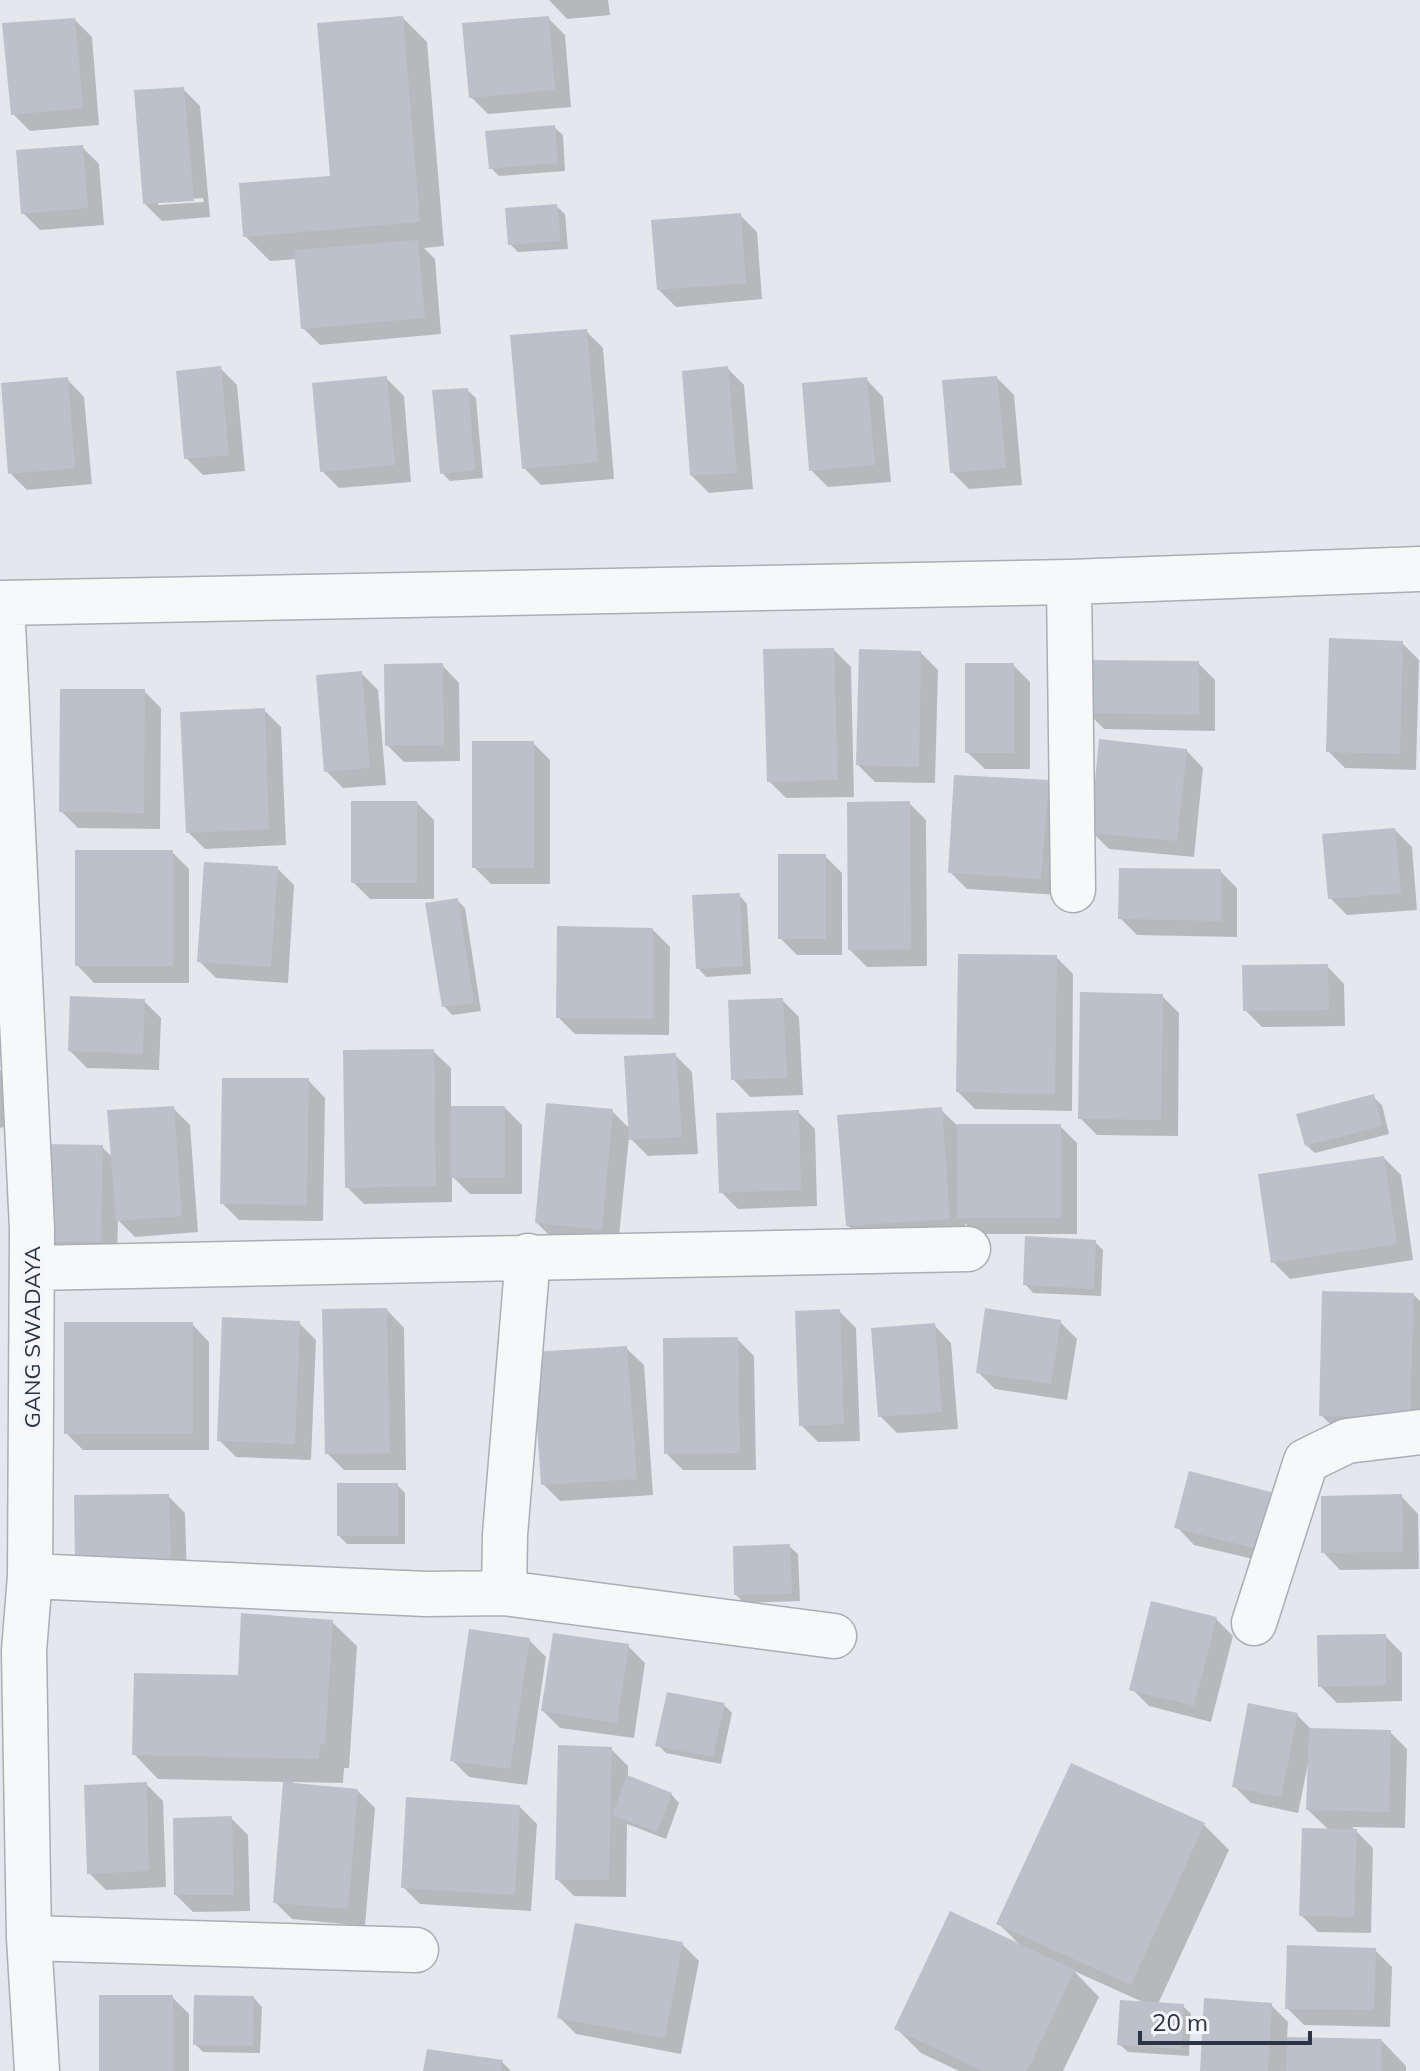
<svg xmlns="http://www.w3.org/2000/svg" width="1420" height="2071" viewBox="0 0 1420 2071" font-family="Mulish,sans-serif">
	<rect width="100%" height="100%" fill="#e4e7ec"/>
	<!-- shadow -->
	<path fill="#0003" fill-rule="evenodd" d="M549,0H608L610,15L567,19Z
		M403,18L427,42L444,246L424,248L435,259L441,334L320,345L303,328L297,259L270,261L245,236L332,177Z
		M548,18L565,35L571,107L488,114L471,97Z
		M75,20L92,37L99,125L30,131L13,114Z
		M183,89L200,106L210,217L162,221L145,204ZM203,198L204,202L158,205V201Z
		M554,127L563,135L565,171L499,176L491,168Z
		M82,147L99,164L104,225L40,230L23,213Z
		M556,206L565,214L568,249L518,252L510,244Z
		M740,215L757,232L762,299L676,307L659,290Z
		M586,331L603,348L614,479L541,485L524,468Z
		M220,368L237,385L245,471L203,475L186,458Z
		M727,368L744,385L753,489L709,493L692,476Z
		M997,378L1014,395L1022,485L969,489L952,472Z
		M67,379L84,397L92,484L27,490L10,473Z
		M387,379L404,396L411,482L339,488L322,471Z
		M866,379L883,397L891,482L828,487L811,470Z
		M467,390L476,398L483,478L450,481L442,473Z
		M1402,643L1419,660L1416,770L1345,768L1328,751Z
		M834,650L851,667L854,797L786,798L769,781Z
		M921,653L938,670L935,783L875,782L858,765Z
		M1198,663L1215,680V731L1104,729L1087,712Z
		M442,665L459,683L460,761L404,762L387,745Z
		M1013,665L1030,682V769H985L967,752Z
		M361,673L378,690L386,785L343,788L326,771Z
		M144,691L161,708L160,829L78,828L61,811Z
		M264,710L281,727L286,845L205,849L188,832Z
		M533,743L550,760V884H491L474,867Z
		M1186,750L1203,768L1194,857L1109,849L1092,832Z
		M1048,782L1065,799L1058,895L967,889L950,872Z
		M417,803L434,820V899H370L353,882Z
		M909,803L926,820L927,966L867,967L850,950Z
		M1395,830L1412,847L1417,910L1347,915L1330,898Z
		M172,852L189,869V983H94L77,965Z
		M825,856L842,873V955H797L780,938Z
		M277,868L294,885L288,983L216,978L199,961Z
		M1220,871L1237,888V937L1137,935L1120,918Z
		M739,895L747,904L751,974L706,977L698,968Z
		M457,900L465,908L481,1011L452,1015L444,1006Z
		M653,930L670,947L669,1035L575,1034L558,1017Z
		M1056,957L1073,974L1072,1111L975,1109L958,1092Z
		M1327,966L1344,984L1345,1026L1262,1027L1245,1010Z
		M1162,996L1179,1013L1178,1136L1097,1135L1080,1118Z
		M782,1000L799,1017L803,1095L750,1097L733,1079Z
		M144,1001L161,1018L159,1070L87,1068L70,1051Z
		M433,1051L451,1068V1108H505L522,1125V1194H470L452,1176V1202L364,1204L347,1187Z
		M675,1055L692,1072L698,1154L648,1156L629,1137L618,1246L554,1240L537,1223L612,1111L630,1129Z
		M0,1070L2,1071L4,1127L0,1128Z
		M308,1080L325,1098L323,1221L239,1220L222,1203Z
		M1373,1097L1382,1105L1389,1134L1315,1153L1306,1145Z
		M173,1108L190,1125L198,1232L135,1237L118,1220L117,1258L56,1257L39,1240L102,1147L113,1158Z
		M941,1110L958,1126H1060L1077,1143V1234H976L965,1223L966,1235L865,1242L847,1225Z
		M798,1112L815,1129L817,1206L738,1209L721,1192Z
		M1384,1158L1401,1175L1413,1260L1290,1279L1273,1262Z
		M1095,1242L1103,1250L1101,1296L1033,1293L1025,1284Z
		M1413,1294L1420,1301V1434L1338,1432L1321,1415Z
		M387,1310L404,1328L406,1470H344L327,1453Z
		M839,1311L856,1328L860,1441L818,1442L801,1425Z
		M1060,1322L1077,1339L1067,1400L995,1389L978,1372Z
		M299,1323L316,1340L311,1460L236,1457L219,1440Z
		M192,1324L209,1342V1450H83L66,1433Z
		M934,1325L951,1343L958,1429L897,1433L880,1416Z
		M737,1339L754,1356L756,1470H683L666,1453Z
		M626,1348L644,1365L653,1495L560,1501L543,1484Z
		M1191,1473L1282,1566L1194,1545L1177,1527Z
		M397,1485L405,1493V1544H347L339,1536Z
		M168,1496L185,1513L187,1578L95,1580Z
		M1401,1496L1418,1514L1419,1569L1340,1570L1323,1552Z
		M789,1546L798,1554L800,1601L744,1603L736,1595Z
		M1216,1619L1233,1636L1211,1722L1149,1706L1132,1689Z
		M332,1622L357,1646L349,1768H344L343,1783L293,1782V1785L358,1791L375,1808L365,1926L292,1919L275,1902L286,1782L158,1779L134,1754L239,1677Z
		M1385,1636L1402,1653V1701L1337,1703L1320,1686Z
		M529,1640L546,1657L527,1785L469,1777L452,1760Z
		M628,1646L645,1663L634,1738L560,1728L543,1711Z
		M724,1705L732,1713L721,1764L666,1753L658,1745Z
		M1297,1715L1312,1730L1390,1732L1407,1749L1405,1828L1352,1827L1373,1848L1371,1933L1318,1932L1301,1915L1330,1831L1308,1810V1764L1298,1813L1251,1803L1234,1786Z
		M611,1749L628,1766V1777L671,1794L679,1803L666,1839L627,1824L626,1897L574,1896L557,1879Z
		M1072,1765L1204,1825L1229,1850L1158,2004L1183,2006L1191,2014L1189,2056L1128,2052L1119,2044L1145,2003L1074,1971L1099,1997L1063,2071H959L921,2053L897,2029L1021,1946L999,1924Z
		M146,1784L163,1801L166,1887L106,1890L89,1873Z
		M520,1807L537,1824L531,1911L420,1904L403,1887Z
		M231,1818L248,1835L250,1911L193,1912L176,1895Z
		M682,1944L699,1961L681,2054L576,2034L559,2017Z
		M1375,1950L1392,1967L1390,2027L1304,2025L1287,2008Z
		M172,1997L189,2014V2071H101Z
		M254,1998L262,2007L260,2053L203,2052L195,2044Z
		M1271,2005L1288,2022L1287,2039L1382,2041L1406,2066V2071H1202Z
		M502,2062L511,2071H425Z"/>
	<!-- building -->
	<path fill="#bbc0ca" d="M403,16L420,222L243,237L239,183L330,176L317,23Z
		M549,16L555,90L469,98L462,23Z
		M75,18L83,108L11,115L2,23Z
		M184,87L194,201L143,204L134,90Z
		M555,125L558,163L489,169L485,131Z
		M83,145L88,208L21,214L16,150Z
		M557,204L561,241L508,245L505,208Z
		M741,213L746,283L657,290L651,220Z
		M418,240L425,318L301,329L294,250Z
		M587,329L598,462L522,469L510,335Z
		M221,366L229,455L184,459L176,371Z
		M728,366L737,473L690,476L682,371Z
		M387,376L395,465L320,472L312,383Z
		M997,376L1006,468L950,473L942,380Z
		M68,377L75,468L8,474L1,383Z
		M867,377L875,465L809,471L802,383Z
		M468,388L475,470L440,474L432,390Z
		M1329,638L1403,641L1400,754L1326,752Z
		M834,648L838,780L767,782L763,649Z
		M859,649L921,651L919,767L856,765Z
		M1086,660L1199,661V715L1085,713Z
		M443,663L444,745L385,746L384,664Z
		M965,663H1014V753H965Z
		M362,671L370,768L324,772L316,675Z
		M60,689H145L144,813L59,812Z
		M265,708L269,829L186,833L180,712Z
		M1099,739L1187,749L1177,841L1090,833Z
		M472,741H534V868H472Z
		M954,775L1049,780L1041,879L948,873Z
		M351,801H417V883H351Z
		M910,801L911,949L848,950L847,802Z
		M1395,828L1401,893L1328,899L1322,834Z
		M75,850H173V966H75Z
		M778,854H826V939H778Z
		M204,862L278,866L271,967L197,962Z
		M1119,868L1221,869V921L1118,919Z
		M740,893L743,966L696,969L692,895Z
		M458,898L474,1003L442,1007L425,903Z
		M557,926L653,928V1019L556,1018Z
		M958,954L1057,955L1055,1094L956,1092Z
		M1328,964L1329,1010L1243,1011L1242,965Z
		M1080,992L1163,994L1161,1120L1078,1119Z
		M70,996L145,999L143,1054L68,1051Z
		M783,998L787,1078L731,1080L728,1000Z
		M434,1049L436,1186L345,1188L343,1050Z
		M676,1053L682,1137L629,1140L624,1056Z
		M222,1078H309L307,1205L220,1204Z
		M1374,1094L1382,1126L1305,1146L1296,1114Z
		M546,1103L613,1109L602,1230L535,1223Z
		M174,1106L182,1216L116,1221L107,1110Z
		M451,1106H505V1178H451Z
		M942,1107L950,1219L846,1226L837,1115Z
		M799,1110L801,1190L719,1193L716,1113Z
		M957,1124H1061V1218H957Z
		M40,1144L103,1145L101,1242L37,1241Z
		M1384,1156L1397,1244L1271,1263L1258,1174Z
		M1025,1236L1096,1240L1094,1289L1023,1285Z
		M1322,1291L1414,1293L1410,1418L1319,1416Z
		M387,1308L390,1453L325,1454L322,1309Z
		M985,1308L1061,1320L1051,1384L976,1373Z
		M840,1309L844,1424L799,1426L795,1311Z
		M222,1317L300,1321L295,1444L217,1441Z
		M64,1322H193V1434H64Z
		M935,1323L942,1412L878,1417L871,1328Z
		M738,1337L740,1453L664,1454L663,1338Z
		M627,1346L637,1479L541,1485L532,1352Z
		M1189,1471L1279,1494L1265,1551L1174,1528Z
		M337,1483H398V1536H337Z
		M169,1494L171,1562L75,1564L74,1495Z
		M1402,1494L1403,1552L1321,1553V1496Z
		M790,1544L792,1594L734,1595L733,1546Z
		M1151,1601L1217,1617L1194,1706L1129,1690Z
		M241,1613L333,1620L325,1745L320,1744L319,1759L132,1755L134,1673L238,1675Z
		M469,1629L530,1638L510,1769L450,1761Z
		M553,1633L629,1644L617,1723L541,1711Z
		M1386,1634V1685L1318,1687L1317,1635Z
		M667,1692L725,1703L713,1757L655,1746Z
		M1248,1703L1298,1713L1281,1797L1232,1787Z
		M1309,1728L1391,1730L1389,1812L1306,1810Z
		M558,1745L612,1747L609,1880H555Z
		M1071,1763L1205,1823L1131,1985L996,1924Z
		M627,1775L672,1793L657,1832L612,1815Z
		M147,1782L149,1871L87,1874L84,1785Z
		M283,1782L358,1789L348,1909L273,1903Z
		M406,1797L520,1805L515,1895L401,1888Z
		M232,1816L234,1895H174L173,1818Z
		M1302,1828L1357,1829L1354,1917L1299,1916Z
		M950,1911L1075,1970L1027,2071H983L894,2029Z
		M575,1923L683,1942L665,2038L557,2018Z
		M1287,1945L1376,1948L1374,2010L1285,2009Z
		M99,1995H173V2071H99Z
		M194,1995L254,1996L253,2046L193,2045Z
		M1204,1998L1272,2003L1268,2071H1200Z
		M1120,2000L1184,2004L1182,2049L1117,2045Z
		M1287,2037L1382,2039L1381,2071H1286Z
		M427,2049L503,2060L501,2071H423Z"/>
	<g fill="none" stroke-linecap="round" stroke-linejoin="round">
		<defs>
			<path id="minor" d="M1069,582L1073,890
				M0,603L1069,582L1420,569
				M2,603L32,1229L30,1576L24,1651L29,1938L37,2071
				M32,1268L968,1249
				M30,1576L426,1594L504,1593L505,1535L528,1256
				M504,1593L834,1636
				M1254,1623L1306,1461L1347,1441L1420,1432
				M29,1938L416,1950"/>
		</defs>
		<!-- minor casing -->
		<use href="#minor" stroke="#a9aeb7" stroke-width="47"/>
		<!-- minor -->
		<use href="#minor" stroke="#f7f8fa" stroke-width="44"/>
	</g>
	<g text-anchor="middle" stroke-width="7" stroke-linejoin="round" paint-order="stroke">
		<!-- street labels -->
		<g font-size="22" fill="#2b3445" stroke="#f4f6f9">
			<text transform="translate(32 1337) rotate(-90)" y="8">GANG SWADAYA</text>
		</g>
	</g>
	<!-- scale -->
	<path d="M1140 2031v12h170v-12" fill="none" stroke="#2b3445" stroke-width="4"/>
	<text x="1152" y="2031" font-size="24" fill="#2b3445" stroke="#f4f6f9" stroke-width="6" paint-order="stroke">20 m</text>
</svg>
